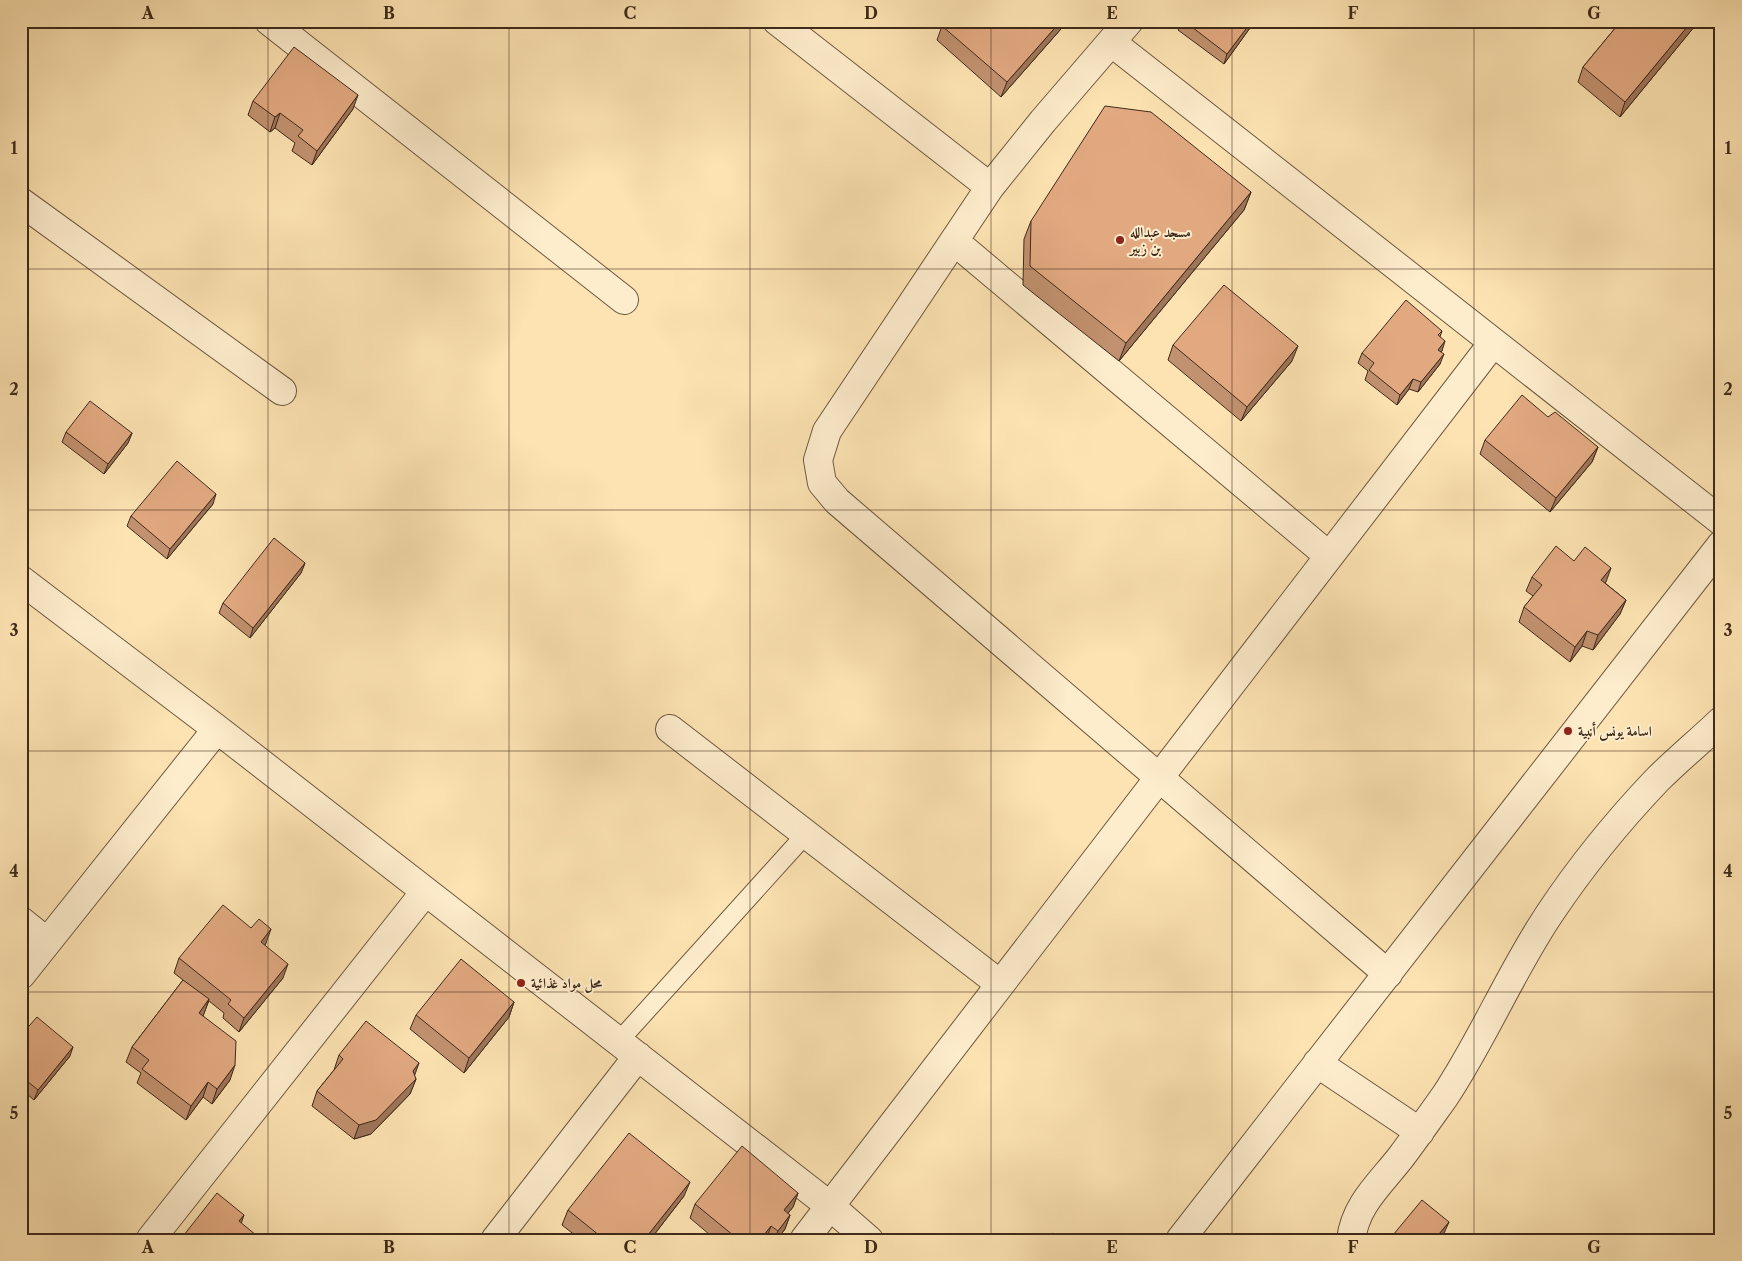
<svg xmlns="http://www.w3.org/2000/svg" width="1742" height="1261" viewBox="0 0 1742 1261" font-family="'Libre Caslon Text',Amiri,serif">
	<rect width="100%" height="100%" fill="#fde3b2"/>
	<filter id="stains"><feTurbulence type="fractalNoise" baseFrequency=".004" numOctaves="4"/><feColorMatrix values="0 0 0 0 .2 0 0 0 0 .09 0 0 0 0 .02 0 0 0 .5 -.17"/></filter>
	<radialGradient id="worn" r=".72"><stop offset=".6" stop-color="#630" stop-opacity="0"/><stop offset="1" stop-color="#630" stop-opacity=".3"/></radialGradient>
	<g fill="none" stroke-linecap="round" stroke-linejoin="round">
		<defs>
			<path id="lane" d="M619,1041L806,834"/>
			<path id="street" d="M269,21L624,300
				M777,21L990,187
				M1129,21L1043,121L990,187L827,431L818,460L822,483L837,501L1388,974
				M1111,42L1721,521
				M21,202L282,391
				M954,241L1329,556
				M21,580L217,729L830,1206L869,1240
				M670,729L1000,984
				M21,921L47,942
				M21,975L217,729
				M1317,1063L1420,1132
				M150,1240L425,892
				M495,1240L638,1056
				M804,1240L1493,343
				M1180,1240L1721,545
				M1351,1240C1355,1205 1380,1184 1401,1157C1416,1137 1430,1117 1445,1096C1484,1037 1511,971 1550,913C1582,865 1618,821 1657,780C1677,760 1700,741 1721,721"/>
		</defs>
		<!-- lane casing -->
		<use href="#lane" stroke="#6e5840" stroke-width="20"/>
		<!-- street casing -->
		<use href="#street" stroke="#6e5840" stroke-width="30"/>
		<!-- lane -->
		<use href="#lane" stroke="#feedcd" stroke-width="18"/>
		<!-- street -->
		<use href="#street" stroke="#feedcd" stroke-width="28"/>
	</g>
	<!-- wall -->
	<path fill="#c2916f" stroke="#3e2a1a" d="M1068,21L1001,97L937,40L942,26Z
		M1182,21H1255L1224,64L1178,30Z
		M1621,21H1699L1620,117L1578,82L1583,67Z
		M253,101L353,109L312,165L292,151L295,143L275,128L270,132L248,115Z
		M1251,192L1244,210L1119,361L1023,285L1024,239L1031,221Z
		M1442,331L1440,337L1442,351L1441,352L1440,364L1418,392L1409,389L1397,405L1365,380L1368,371L1358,363L1362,353Z
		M1173,345L1292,361L1241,421L1168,360Z
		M1548,417L1598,447L1592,462L1550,512L1480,454L1485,440Z
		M66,432L132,433L128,443L104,474L62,442Z
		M213,504L167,559L127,526L131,516Z
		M1574,561L1606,582L1605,583L1626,600L1620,614L1593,650L1582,646L1570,662L1519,622L1524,607L1533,596L1526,591L1532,577Z
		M305,563L301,573L250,638L219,613L223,603Z
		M266,943L265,945L283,978L239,1032L223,1018L224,1013L209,1001L203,1015L230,1080L212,1104L203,1097L186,1120L137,1083L141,1073L126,1062L132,1047L183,980L174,973L179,958Z
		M514,1002L509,1017L464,1073L410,1029L416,1015Z
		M21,1035L70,1056L34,1100L21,1089Z
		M339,1055L414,1076L416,1079L410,1094L371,1134L354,1139L312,1106L317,1091L334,1070Z
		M798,1193L793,1207L788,1213L790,1215L785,1229L777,1240H716L690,1218L695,1204Z
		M684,1196L650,1240H581L562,1225L568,1210Z
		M1445,1231L1439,1240H1391L1393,1235Z"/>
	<!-- shaded-wall -->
	<path fill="#9e765a" stroke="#3e2a1a" d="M1061,21H1068L1001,97L1007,82Z
		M1252,21H1255L1224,64L1227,54Z
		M1692,21H1699L1620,117L1625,102Z
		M358,95L353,109L312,165L317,151Z
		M280,113L275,128L270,132L275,117Z
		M1251,192L1244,210L1119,361L1126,343Z
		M1445,341L1442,351L1434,359L1438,350Z
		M1298,346L1292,361L1241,421L1247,407Z
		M1444,354L1440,364L1418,392L1421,382Z
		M1413,379L1409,389L1397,405L1400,395Z
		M132,433L128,443L104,474L108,464Z
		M1598,447L1592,462L1550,512L1556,498Z
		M216,494L213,504L167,559L170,549Z
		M305,563L301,573L250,638L253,628Z
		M1611,568L1606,582L1596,595L1601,580Z
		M1626,600L1620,614L1593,650L1598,635Z
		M1587,631L1582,646L1570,662L1575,647Z
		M271,929L266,943L255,956L261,942Z
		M288,964L283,978L239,1032L244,1018Z
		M209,999L204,1014L194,1027L199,1013Z
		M514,1002L509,1017L464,1073L469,1058Z
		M73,1047L70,1056L34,1100L38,1090Z
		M419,1063L414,1077L413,1071Z
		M235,1065L230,1080L212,1104L217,1089Z
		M416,1079L410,1094L371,1134L354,1139L359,1125Z
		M208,1082L203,1097L186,1120L191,1106Z
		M690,1182L684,1196L650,1240H644Z
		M798,1193L793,1207L779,1225L784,1210Z
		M244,1215L239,1230V1221Z
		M790,1215L785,1229L777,1240H774L778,1231Z
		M1449,1222L1445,1231L1439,1240H1434Z
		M771,1226L766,1240H760Z"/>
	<!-- building -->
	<path fill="#e2a981" stroke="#3e2a1a" d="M946,21H1061L1007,82L942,26Z
		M1184,21H1252L1227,54Z
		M1621,21H1692L1625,102L1583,67Z
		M294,47L358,95L317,151L298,136L303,130L280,113L275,117L253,101Z
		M1105,106L1151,112L1251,192L1126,343L1030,266L1031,221Z
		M1224,285L1298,346L1247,407L1173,345Z
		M1406,300L1442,331L1438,335L1445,341L1438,350L1444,354L1421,382L1413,379L1400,395L1369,370L1374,363L1362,353Z
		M1522,395L1548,417L1555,412L1598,447L1556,498L1485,440Z
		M90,401L132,433L108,464L66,432Z
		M177,461L216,494L170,549L131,516Z
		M274,538L305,563L253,628L223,603Z
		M1556,546L1574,561L1585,547L1611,568L1601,580L1626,600L1598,635L1587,631L1575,647L1524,607L1542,585L1532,577Z
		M223,905L251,928L259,919L271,929L261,942L288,964L244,1018L228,1004L231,1000L179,958Z
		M461,959L514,1002L469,1058L416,1015Z
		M183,980L209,999L199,1013L236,1041L235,1065L217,1089L208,1082L191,1106L142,1069L149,1060L132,1047Z
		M37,1017L73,1047L38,1090L21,1076V1035Z
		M366,1021L419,1063L413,1071L416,1079L376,1120L359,1125L317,1091L343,1059L339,1055Z
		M629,1133L690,1182L644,1240H605L568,1210Z
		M742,1146L798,1193L784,1210L790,1215L778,1231L771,1226L760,1240H739L695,1204Z
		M217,1193L244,1215L239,1221L262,1240H180Z
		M1422,1200L1449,1222L1434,1240H1398L1393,1235Z
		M1052,1233L1062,1240H1047Z"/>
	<!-- grid -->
	<path fill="none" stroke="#3e2a1a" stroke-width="1" stroke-opacity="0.55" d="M268,21V1240M509,21V1240M750,21V1240M991,21V1240M1232,21V1240M1474,21V1240M21,269H1721M21,510H1721M21,751H1721M21,992H1721"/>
	<!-- markers -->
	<g fill="#8f2418" stroke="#feedcd" stroke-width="2">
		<circle cx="1120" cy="240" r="5"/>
		<circle cx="1568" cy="731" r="5"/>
		<circle cx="521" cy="983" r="5"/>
	</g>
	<g text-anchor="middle" stroke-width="4" stroke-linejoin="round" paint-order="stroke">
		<!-- poi labels -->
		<g font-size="14" font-weight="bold" fill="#3e2a1a" stroke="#feedcd" text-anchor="start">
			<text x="1130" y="237">مسجد عبدالله<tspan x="1130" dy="16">بن زبير</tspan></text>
			<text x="1578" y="736">اسامة يونس أنبية</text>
			<text x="531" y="988">محل مواد غذائية</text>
		</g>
	</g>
	<!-- margin -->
	<rect width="1742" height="1261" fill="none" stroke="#fde3b2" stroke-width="55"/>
	<rect x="28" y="28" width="1686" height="1206" fill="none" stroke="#3e2a1a" stroke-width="2"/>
	<g font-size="16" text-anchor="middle" font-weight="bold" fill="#3e2a1a">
		<text x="148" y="19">A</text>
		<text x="389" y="19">B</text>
		<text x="630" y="19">C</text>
		<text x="871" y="19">D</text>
		<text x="1112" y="19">E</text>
		<text x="1353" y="19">F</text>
		<text x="1594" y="19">G</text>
		<text x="14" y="154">1</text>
		<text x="1728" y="154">1</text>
		<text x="14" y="395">2</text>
		<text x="1728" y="395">2</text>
		<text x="14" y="636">3</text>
		<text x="1728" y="636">3</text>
		<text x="14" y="877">4</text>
		<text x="1728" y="877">4</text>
		<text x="14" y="1119">5</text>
		<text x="1728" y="1119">5</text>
		<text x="148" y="1253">A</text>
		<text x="389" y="1253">B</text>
		<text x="630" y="1253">C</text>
		<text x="871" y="1253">D</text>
		<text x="1112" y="1253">E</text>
		<text x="1353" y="1253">F</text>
		<text x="1594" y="1253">G</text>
	</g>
	<rect width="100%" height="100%" filter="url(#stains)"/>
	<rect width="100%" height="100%" fill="url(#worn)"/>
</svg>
